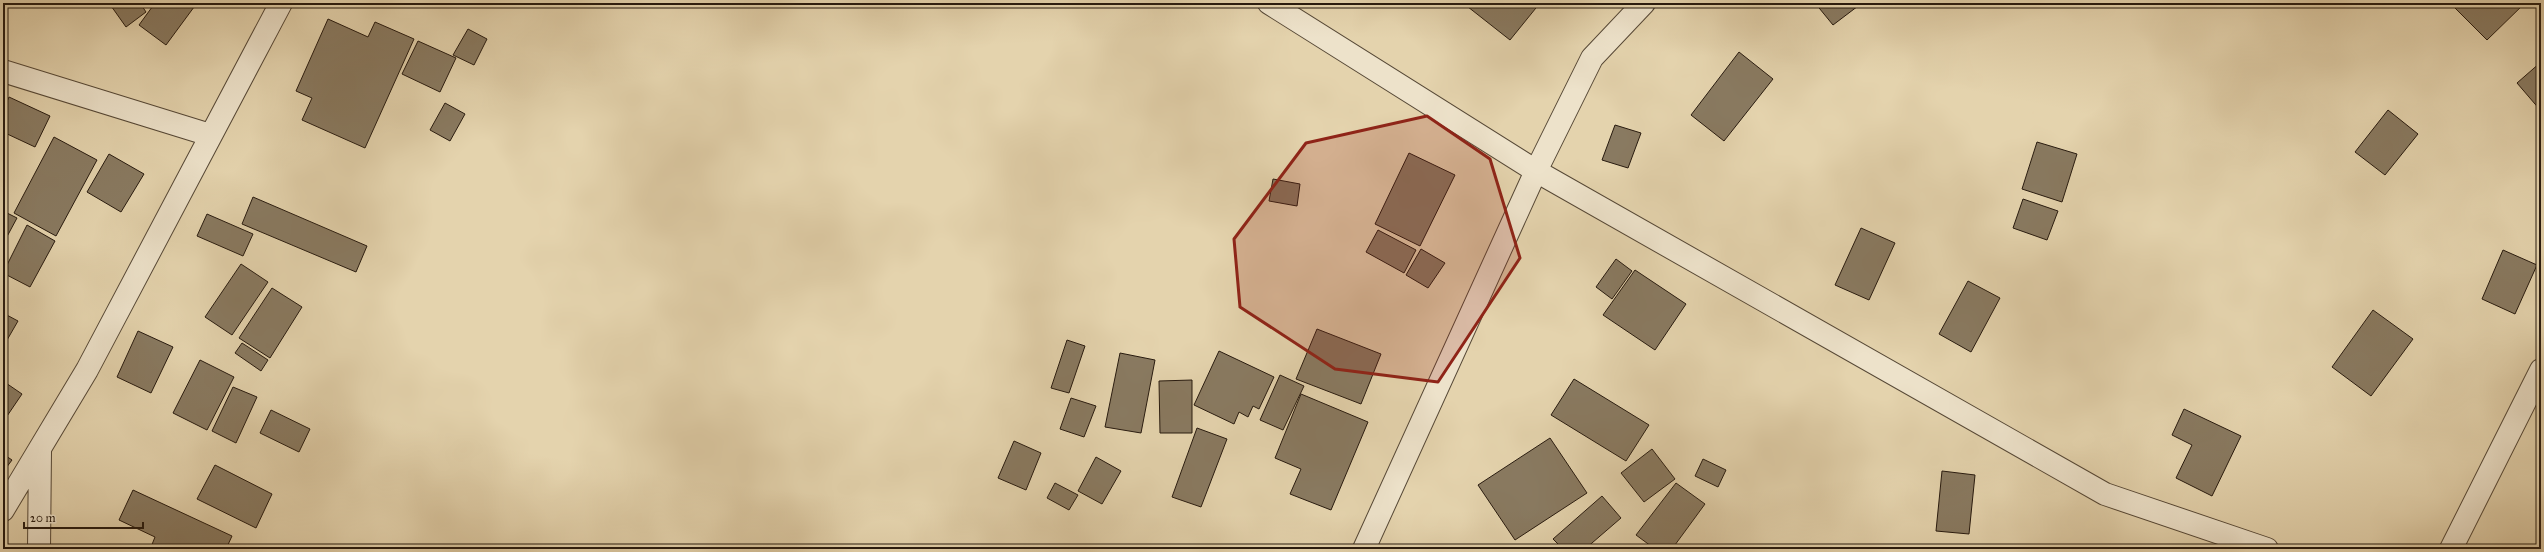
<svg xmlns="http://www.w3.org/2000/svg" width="2544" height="552" viewBox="0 0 2544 552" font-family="'IM FELL Great Primer',serif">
	<rect width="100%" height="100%" fill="#e4d3ad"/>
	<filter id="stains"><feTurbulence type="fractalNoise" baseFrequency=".005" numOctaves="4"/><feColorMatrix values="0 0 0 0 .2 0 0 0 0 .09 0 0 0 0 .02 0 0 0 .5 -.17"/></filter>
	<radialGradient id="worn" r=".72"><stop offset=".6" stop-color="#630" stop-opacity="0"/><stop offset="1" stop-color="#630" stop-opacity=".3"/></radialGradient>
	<!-- building -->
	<path fill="#897a61" stroke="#271a0f" d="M109,3H140L146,12L126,27Z
		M155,3H197L166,45L139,25Z
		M1463,3H1540L1510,40Z
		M1815,3H1862L1833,25Z
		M2460,3H2525L2487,40L2455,8Z
		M328,19L368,37L375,22L414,39L365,148L302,120L312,98L296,91Z
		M468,29L487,39L474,65L453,55Z
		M418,41L456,58L440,92L402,74Z
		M1739,52L1773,79L1724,141L1691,115Z
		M2541,62V111L2517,83Z
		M9,97L50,116L35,147L3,132V111Z
		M445,103L465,114L450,141L430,130Z
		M2388,110L2418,134L2385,175L2355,152Z
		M1615,125L1641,133L1628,168L1602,160Z
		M54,137L97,160L56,236L14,213Z
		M2037,142L2077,154L2062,202L2022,189Z
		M1409,153L1455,175L1420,246L1375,224Z
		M109,154L144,174L121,212L87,192Z
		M1273,179L1300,184L1297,206L1269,201Z
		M253,197L367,246L356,272L242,224Z
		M2023,199L2058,211L2047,240L2013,228Z
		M3,211L17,218L3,244Z
		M207,214L253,234L243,256L197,236Z
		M27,225L55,241L30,287L3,273Z
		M1861,228L1895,243L1869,300L1835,285Z
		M1378,230L1416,250L1404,273L1366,252Z
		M1421,249L1445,263L1428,288L1406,275Z
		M2503,250L2537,265L2515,314L2482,299Z
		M1616,259L1632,271L1612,299L1596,287Z
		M241,264L268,282L232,335L205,317Z
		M1635,270L1686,304L1655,350L1603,315Z
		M1968,281L2000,298L1971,352L1939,334Z
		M272,288L302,307L270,358L239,338Z
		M2373,310L2413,339L2371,396L2332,367Z
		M3,313L18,321L3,347Z
		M1317,329L1381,354L1361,404L1296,379Z
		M138,331L173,347L151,393L117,377Z
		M1067,340L1085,346L1069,393L1051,388Z
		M242,343L268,360L261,371L235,353Z
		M1219,351L1274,377L1259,409L1253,406L1248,417L1239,412L1234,424L1194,405Z
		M1120,353L1155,360L1141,433L1105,427Z
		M200,360L234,377L207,430L173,413Z
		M1280,375L1304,386L1283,430L1260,420Z
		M1574,379L1649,425L1626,461L1551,415Z
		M1192,380V433H1160L1159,381Z
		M3,381L22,394L3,422Z
		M233,387L257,397L236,443L212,431Z
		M1301,394L1368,422L1331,510L1290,494L1301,469L1275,458Z
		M1071,398L1096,406L1084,437L1060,429Z
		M2184,409L2241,436L2212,496L2176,478L2192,445L2172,435Z
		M271,410L310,429L299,452L260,433Z
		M1197,428L1227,439L1201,507L1172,497Z
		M1550,438L1587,493L1515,540L1478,485Z
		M1014,441L1041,453L1026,490L998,478Z
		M1652,449L1675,479L1644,502L1621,473Z
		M3,454L12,460L3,472Z
		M1096,457L1121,471L1102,504L1078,491Z
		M1703,459L1726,470L1718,487L1695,476Z
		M215,465L272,494L256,528L197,499Z
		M1942,471L1975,475L1969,534L1936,531Z
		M1055,483L1078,495L1069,510L1047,498Z
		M1676,483L1705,504L1672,549H1655L1636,535Z
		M133,490L232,536L226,549H156L151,547L155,537L119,520Z
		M1602,496L1621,518L1585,549H1563L1553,539Z"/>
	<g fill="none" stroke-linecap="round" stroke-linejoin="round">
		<defs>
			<path id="street" d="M1269,3L1536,171L2105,494L2267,549
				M3,71L210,135
				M3,510L87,370L281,3
				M39,549L40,451
				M1364,549L1536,171L1592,58L1644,3
				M2451,549L2541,370"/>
		</defs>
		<!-- street casing -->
		<use href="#street" stroke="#564836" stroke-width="24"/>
		<!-- street -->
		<use href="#street" stroke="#ede2ca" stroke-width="22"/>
	</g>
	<!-- marked area -->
	<path fill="#8f2418" fill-opacity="0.2" stroke="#8f2418" stroke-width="3" stroke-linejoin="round" d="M1427,116L1490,159L1520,258L1438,382L1335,369L1240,307L1234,239L1306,143Z"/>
	<!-- margin -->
	<rect width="2544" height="552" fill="none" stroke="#e4d3ad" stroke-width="16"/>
	<rect x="4" y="4" width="2536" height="544" fill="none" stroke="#271a0f" stroke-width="2"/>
	<rect x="8" y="8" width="2528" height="536" fill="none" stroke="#271a0f"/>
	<!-- scale -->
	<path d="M24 522v6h119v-6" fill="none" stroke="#271a0f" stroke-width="2"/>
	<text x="30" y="522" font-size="12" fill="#271a0f" stroke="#ede2ca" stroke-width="3" paint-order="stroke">20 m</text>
	<rect width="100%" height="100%" filter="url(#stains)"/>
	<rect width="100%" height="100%" fill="url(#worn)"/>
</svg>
